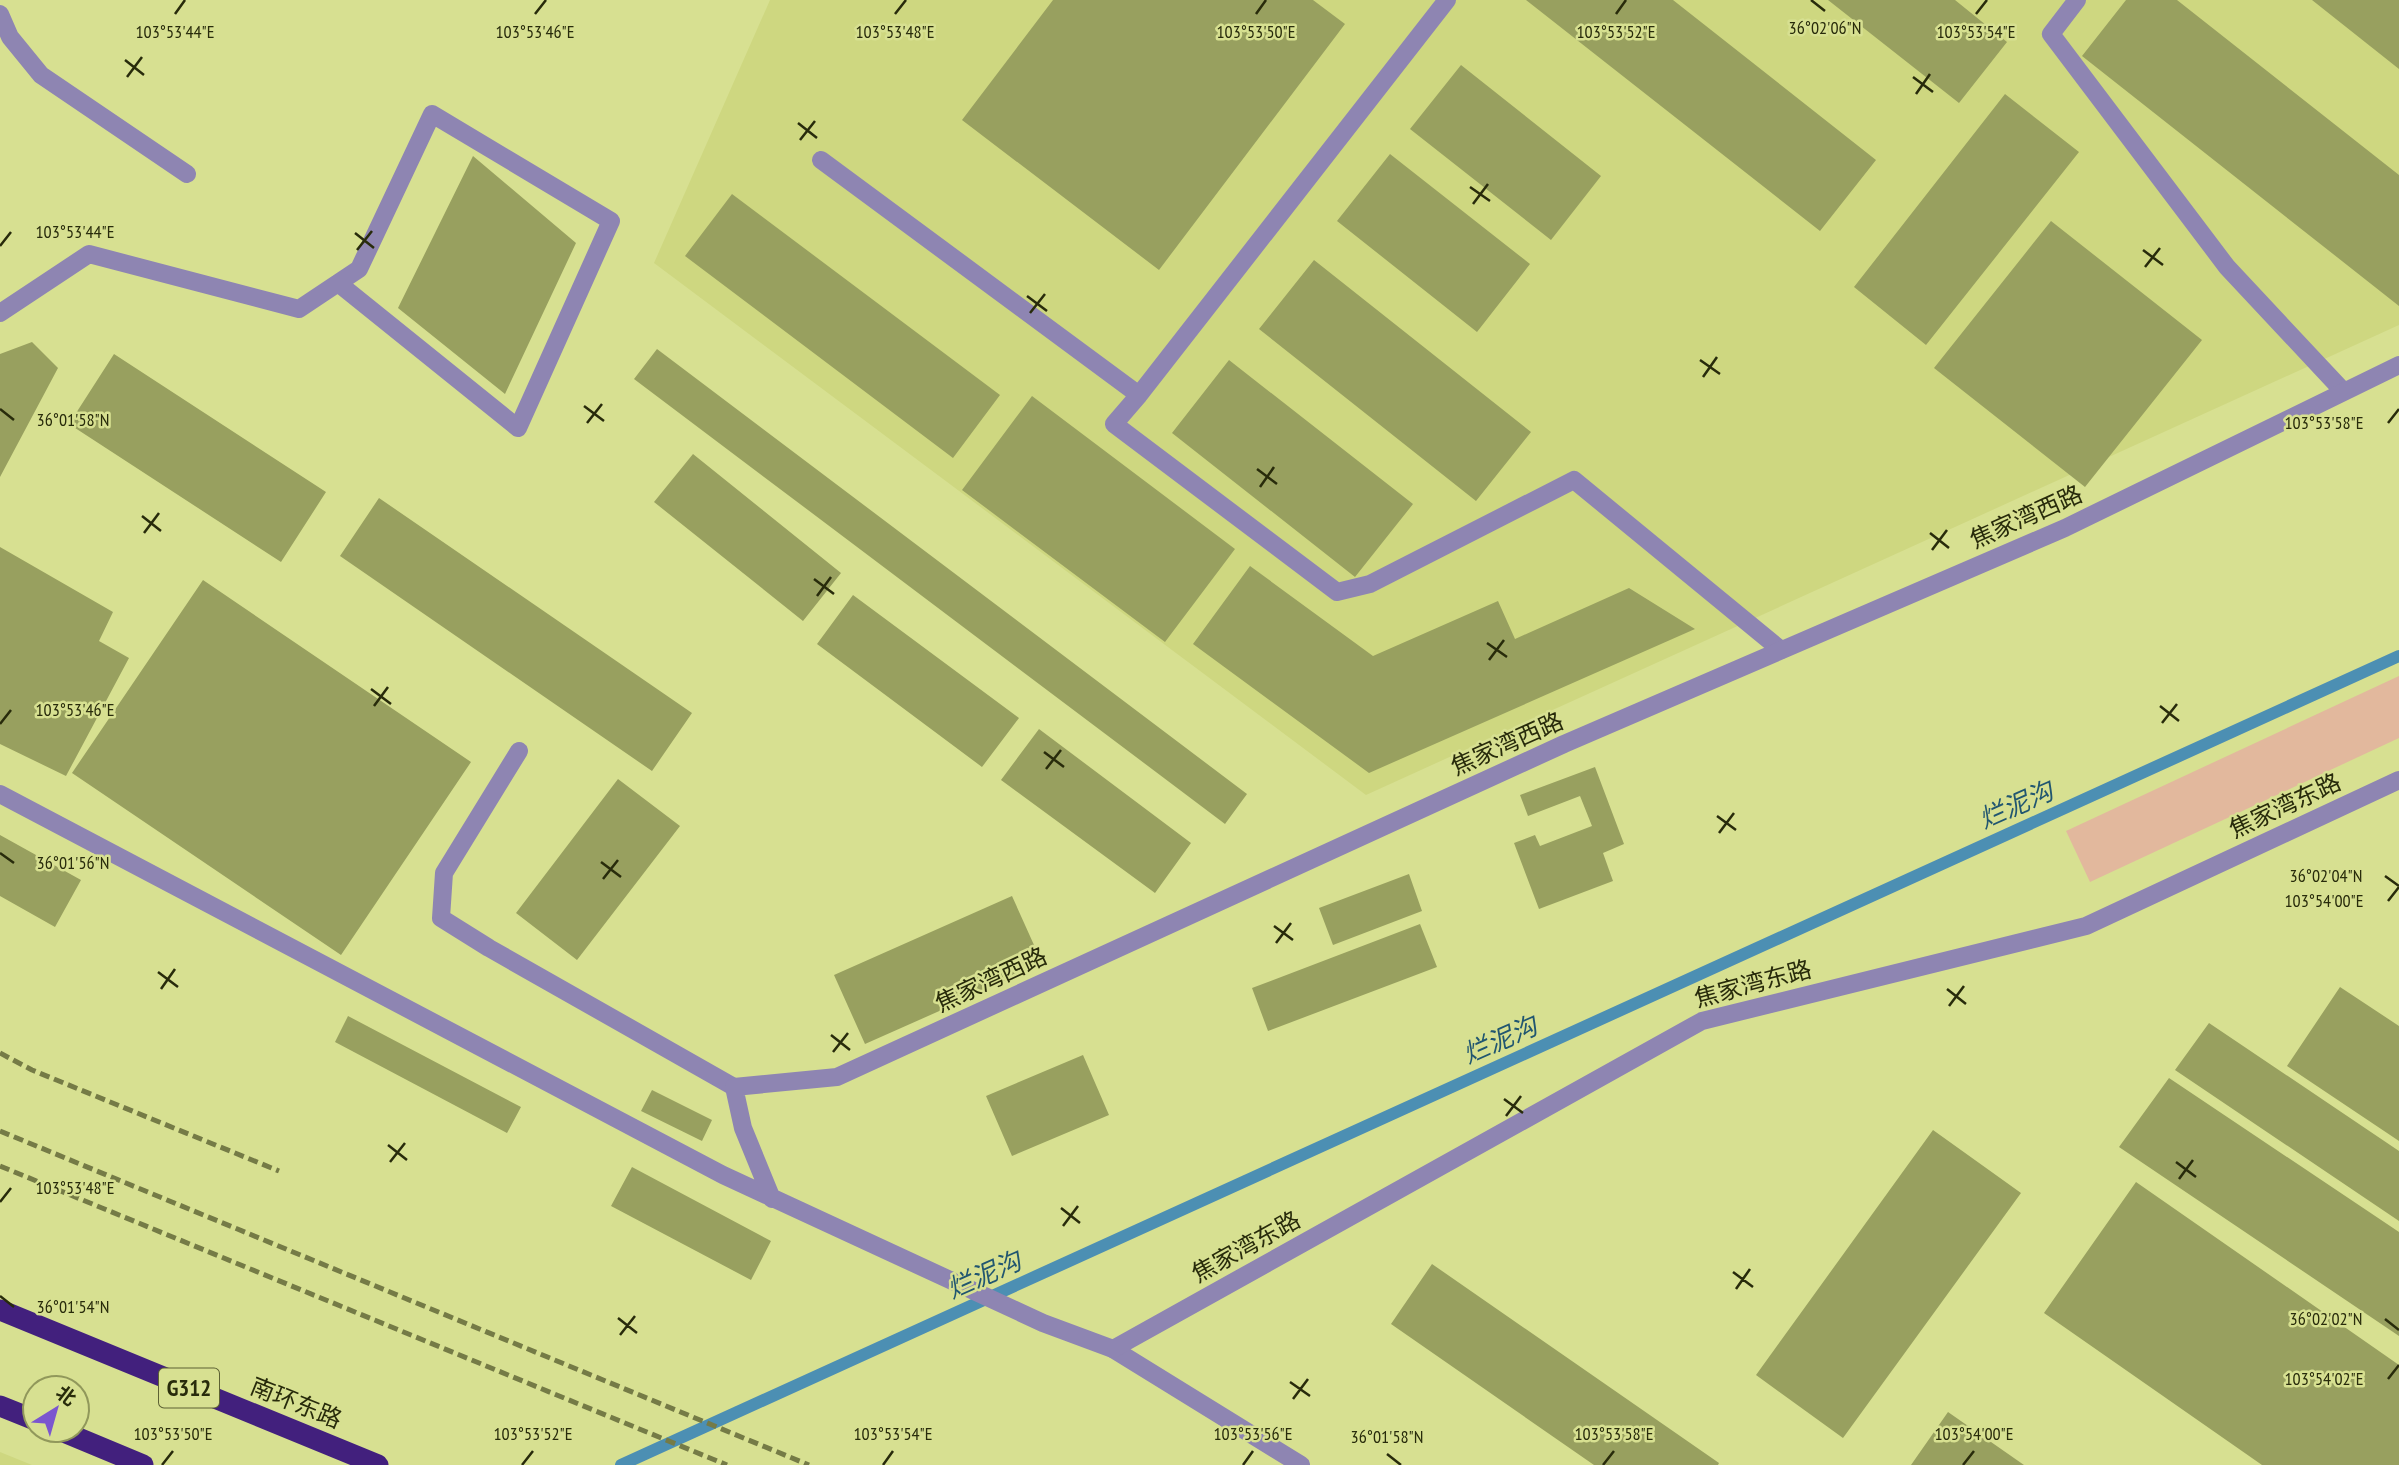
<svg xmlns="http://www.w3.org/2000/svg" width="2399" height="1465" viewBox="0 0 2399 1465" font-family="'PT Sans Narrow','Noto Sans SC',sans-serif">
	<rect width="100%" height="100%" fill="#d7e091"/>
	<!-- built -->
	<path fill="#ced780" d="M770,0H2399V325L1366,795L654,263Z
		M0,1452L32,1465H0Z"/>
	<!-- green -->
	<path fill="#e2b89d" d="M2399,676V738L2090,882L2066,831Z"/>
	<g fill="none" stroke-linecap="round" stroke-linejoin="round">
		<!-- stream -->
		<path stroke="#4c8fb3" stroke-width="12" d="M621,1465L2399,656"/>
	</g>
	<!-- building -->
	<path fill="#98a05f" d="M1053,0H1313L1345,24L1159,270L962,120Z
		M1526,0H1673L1876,160L1820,231Z
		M1828,0H1955L2007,42L1959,103Z
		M2126,0H2177L2399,175V306L2082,56Z
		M2312,0H2399V69Z
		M1461,65L1601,176L1551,240L1410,129Z
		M2005,94L2079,152L1926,345L1854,287Z
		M1390,154L1530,264L1477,332L1337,221Z
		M473,156L576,243L505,394L398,308Z
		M732,194L1000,395L953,458L685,256Z
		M2051,221L2202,340L2085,487L1934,368Z
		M1314,260L1531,432L1476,501L1259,329Z
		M32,342L58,368L0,477V354Z
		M657,349L1247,794L1225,824L634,379Z
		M114,354L326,492L281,562L69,424Z
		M1229,360L1413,504L1355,577L1172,433Z
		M1032,396L1235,549L1165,642L962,490Z
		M693,454L841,573L803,621L654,502Z
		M379,498L692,713L652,771L340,556Z
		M0,547L113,612L99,641L129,658L66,776L0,744Z
		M1250,566L1373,656L1498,601L1515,639L1629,588L1695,629L1369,773L1193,644Z
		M203,580L471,762L341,955L72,773Z
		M853,595L1019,718L982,767L817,644Z
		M1039,729L1191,843L1155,893L1001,780Z
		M1595,767L1624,844L1603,853L1613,881L1539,909L1514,843L1535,835L1540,846L1592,826L1580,796L1528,816L1520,795Z
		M618,779L680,826L577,960L516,913Z
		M0,835L81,880L55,927L0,896Z
		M1409,874L1422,911L1333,945L1319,908Z
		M1012,896L1043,965L865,1044L834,975Z
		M1420,924L1437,967L1268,1031L1252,988Z
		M2340,987L2399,1026V1141L2287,1066Z
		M348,1016L521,1107L507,1133L335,1042Z
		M2209,1023L2399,1151V1221L2175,1070Z
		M1083,1055L1109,1115L1012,1156L986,1096Z
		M2169,1078L2399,1232V1336L2119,1147Z
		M652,1090L712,1120L702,1141L641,1111Z
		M1933,1130L2021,1193L1843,1438L1756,1375Z
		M632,1167L771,1241L751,1280L611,1206Z
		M2136,1182L2399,1365V1465H2262L2044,1313Z
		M1432,1264L1719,1463L1718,1465H1594L1391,1324Z
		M1948,1412L2024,1465H1911Z"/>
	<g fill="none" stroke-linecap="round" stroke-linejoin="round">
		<!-- lane -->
		<path stroke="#8e85b2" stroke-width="18" d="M2077,0L2051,34L2227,267L2343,391
			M0,14L10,37L41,75L187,174
			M821,160L1139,395L1447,0
			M0,313L89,254L299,309L359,269L432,114L611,221L518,428L338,283
			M1139,395L1114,424L1337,592L1370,584L1574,480L1781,650
			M519,751L444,873L441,918L489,948L734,1087
			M1113,1349L1301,1465"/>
		<!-- street -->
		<path stroke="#8e85b2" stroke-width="18" d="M0,794L723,1175L1043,1323L1113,1349L1702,1021L2086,926L2399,780
			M772,1199L743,1128L734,1087L837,1077L1564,744L2065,528L2399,365"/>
		<!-- highway -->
		<path stroke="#42207d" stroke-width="21" d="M0,1310L378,1465
			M0,1406L35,1420
			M59,1430L143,1465"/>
		<!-- rail -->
		<path stroke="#757b46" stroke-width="5" stroke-dasharray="10 5" stroke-linecap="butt" d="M0,1053L32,1070L279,1171
			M0,1131L809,1465
			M0,1166L727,1465"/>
	</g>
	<!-- ticks -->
	<path fill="none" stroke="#282b0b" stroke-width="2.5" d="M1811,0L1825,11M175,14L185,0M535,14L546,0M895,14L906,0M1256,14L1266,0M1616,14L1626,0M1976,14L1987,0M125,60L144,75M127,77L142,57M1913,77L1933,92M1916,94L1930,74M798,123L817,138M800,140L815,121M1470,187L1490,201M1473,204L1488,184M355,233L374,248M0,246L11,232M357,250L372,231M2143,250L2163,265M2145,267L2160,248M1027,296L1047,311M1030,313L1045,294M1700,360L1720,374M1703,377L1717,357M584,406L604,421M0,409L14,420M587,423L602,404M2388,423L2399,409M1257,469L1277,484M1260,487L1274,467M142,516L161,531M144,533L159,513M1930,533L1949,548M1932,550L1947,530M814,579L834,594M817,596L831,577M1487,643L1507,657M1489,660L1504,640M371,689L391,704M374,706L388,687M2160,706L2179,721M2162,723L2177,704M0,724L11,710M1044,752L1064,767M1046,769L1061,750M1717,816L1736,830M1719,833L1734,813M0,853L14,863M601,862L621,877M2385,876L2399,886M603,879L618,860M2388,901L2399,887M1274,926L1293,940M1276,943L1291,923M158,972L178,987M161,989L175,969M1947,989L1966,1004M1949,1006L1964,986M831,1035L850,1050M833,1052L848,1033M1504,1099L1523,1113M1506,1116L1521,1096M388,1145L407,1160M390,1162L405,1143M2176,1162L2196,1177M2179,1179L2193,1160M0,1202L11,1188M1061,1208L1080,1223M1063,1226L1078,1206M1733,1272L1753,1287M1736,1289L1750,1269M0,1296L14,1307M618,1318L637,1333M2385,1319L2399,1330M620,1335L635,1316M2388,1379L2399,1365M1290,1382L1310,1396M1293,1399L1308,1379M1387,1454L1401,1465M162,1465L173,1451M522,1465L533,1451M883,1465L893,1451M1243,1465L1253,1451M1603,1465L1614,1451M1963,1465L1974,1451"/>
	<g text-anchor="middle" stroke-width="5" stroke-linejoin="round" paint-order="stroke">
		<!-- shield labels -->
		<rect fill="#d7e091" stroke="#5c6133" stroke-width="2" x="159" y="1368.5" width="60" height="39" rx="5"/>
		<g font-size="23" font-weight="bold" fill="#282b0b">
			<text x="189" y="1396">G312</text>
		</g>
		<!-- street labels -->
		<g font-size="24" fill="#282b0b" stroke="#d7e091">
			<text transform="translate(2026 517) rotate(-24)" y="8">焦家湾西路</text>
			<text transform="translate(1507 744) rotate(-24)" y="8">焦家湾西路</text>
			<text transform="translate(2285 806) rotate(-25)" y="8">焦家湾东路</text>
			<text transform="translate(991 980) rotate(-25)" y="8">焦家湾西路</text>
			<text transform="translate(1753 984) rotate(-15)" y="8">焦家湾东路</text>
			<text transform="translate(1246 1247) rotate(-29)" y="8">焦家湾东路</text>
			<text transform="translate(296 1403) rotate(22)" y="8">南环东路</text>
		</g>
		<!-- water labels -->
		<g font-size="26" font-style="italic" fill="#215670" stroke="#d7e091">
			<text transform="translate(2016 805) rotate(-24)" y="9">烂泥沟</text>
			<text transform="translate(1500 1040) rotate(-24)" y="9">烂泥沟</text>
			<text transform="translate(984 1275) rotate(-24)" y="9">烂泥沟</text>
		</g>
	</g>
	<g font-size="18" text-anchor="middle" fill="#282b0b" stroke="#d7e091" stroke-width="5" stroke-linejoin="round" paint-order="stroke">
		<text x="1825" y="34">36°02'06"N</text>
		<text x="175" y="38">103°53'44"E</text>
		<text x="535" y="38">103°53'46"E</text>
		<text x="895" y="38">103°53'48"E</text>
		<text x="1256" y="38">103°53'50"E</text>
		<text x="1616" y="38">103°53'52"E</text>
		<text x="1976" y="38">103°53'54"E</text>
		<text x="75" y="238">103°53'44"E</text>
		<text x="73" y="426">36°01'58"N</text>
		<text x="2324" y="429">103°53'58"E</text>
		<text x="75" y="716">103°53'46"E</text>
		<text x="73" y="869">36°01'56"N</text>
		<text x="2326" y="882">36°02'04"N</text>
		<text x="2324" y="907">103°54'00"E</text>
		<text x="75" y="1194">103°53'48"E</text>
		<text x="73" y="1313">36°01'54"N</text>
		<text x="2326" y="1325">36°02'02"N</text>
		<text x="2324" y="1385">103°54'02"E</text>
		<text x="173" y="1440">103°53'50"E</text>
		<text x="533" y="1440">103°53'52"E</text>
		<text x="893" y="1440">103°53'54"E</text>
		<text x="1253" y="1440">103°53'56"E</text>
		<text x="1614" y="1440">103°53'58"E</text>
		<text x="1974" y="1440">103°54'00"E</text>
		<text x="1387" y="1443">36°01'58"N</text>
	</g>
	<!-- north arrow -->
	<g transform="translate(56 1409) rotate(37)"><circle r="33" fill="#d7e091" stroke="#91985b" stroke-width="2"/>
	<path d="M0-5L12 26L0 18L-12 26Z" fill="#7b56cf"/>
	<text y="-10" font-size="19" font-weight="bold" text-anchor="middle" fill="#282b0b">北</text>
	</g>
</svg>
